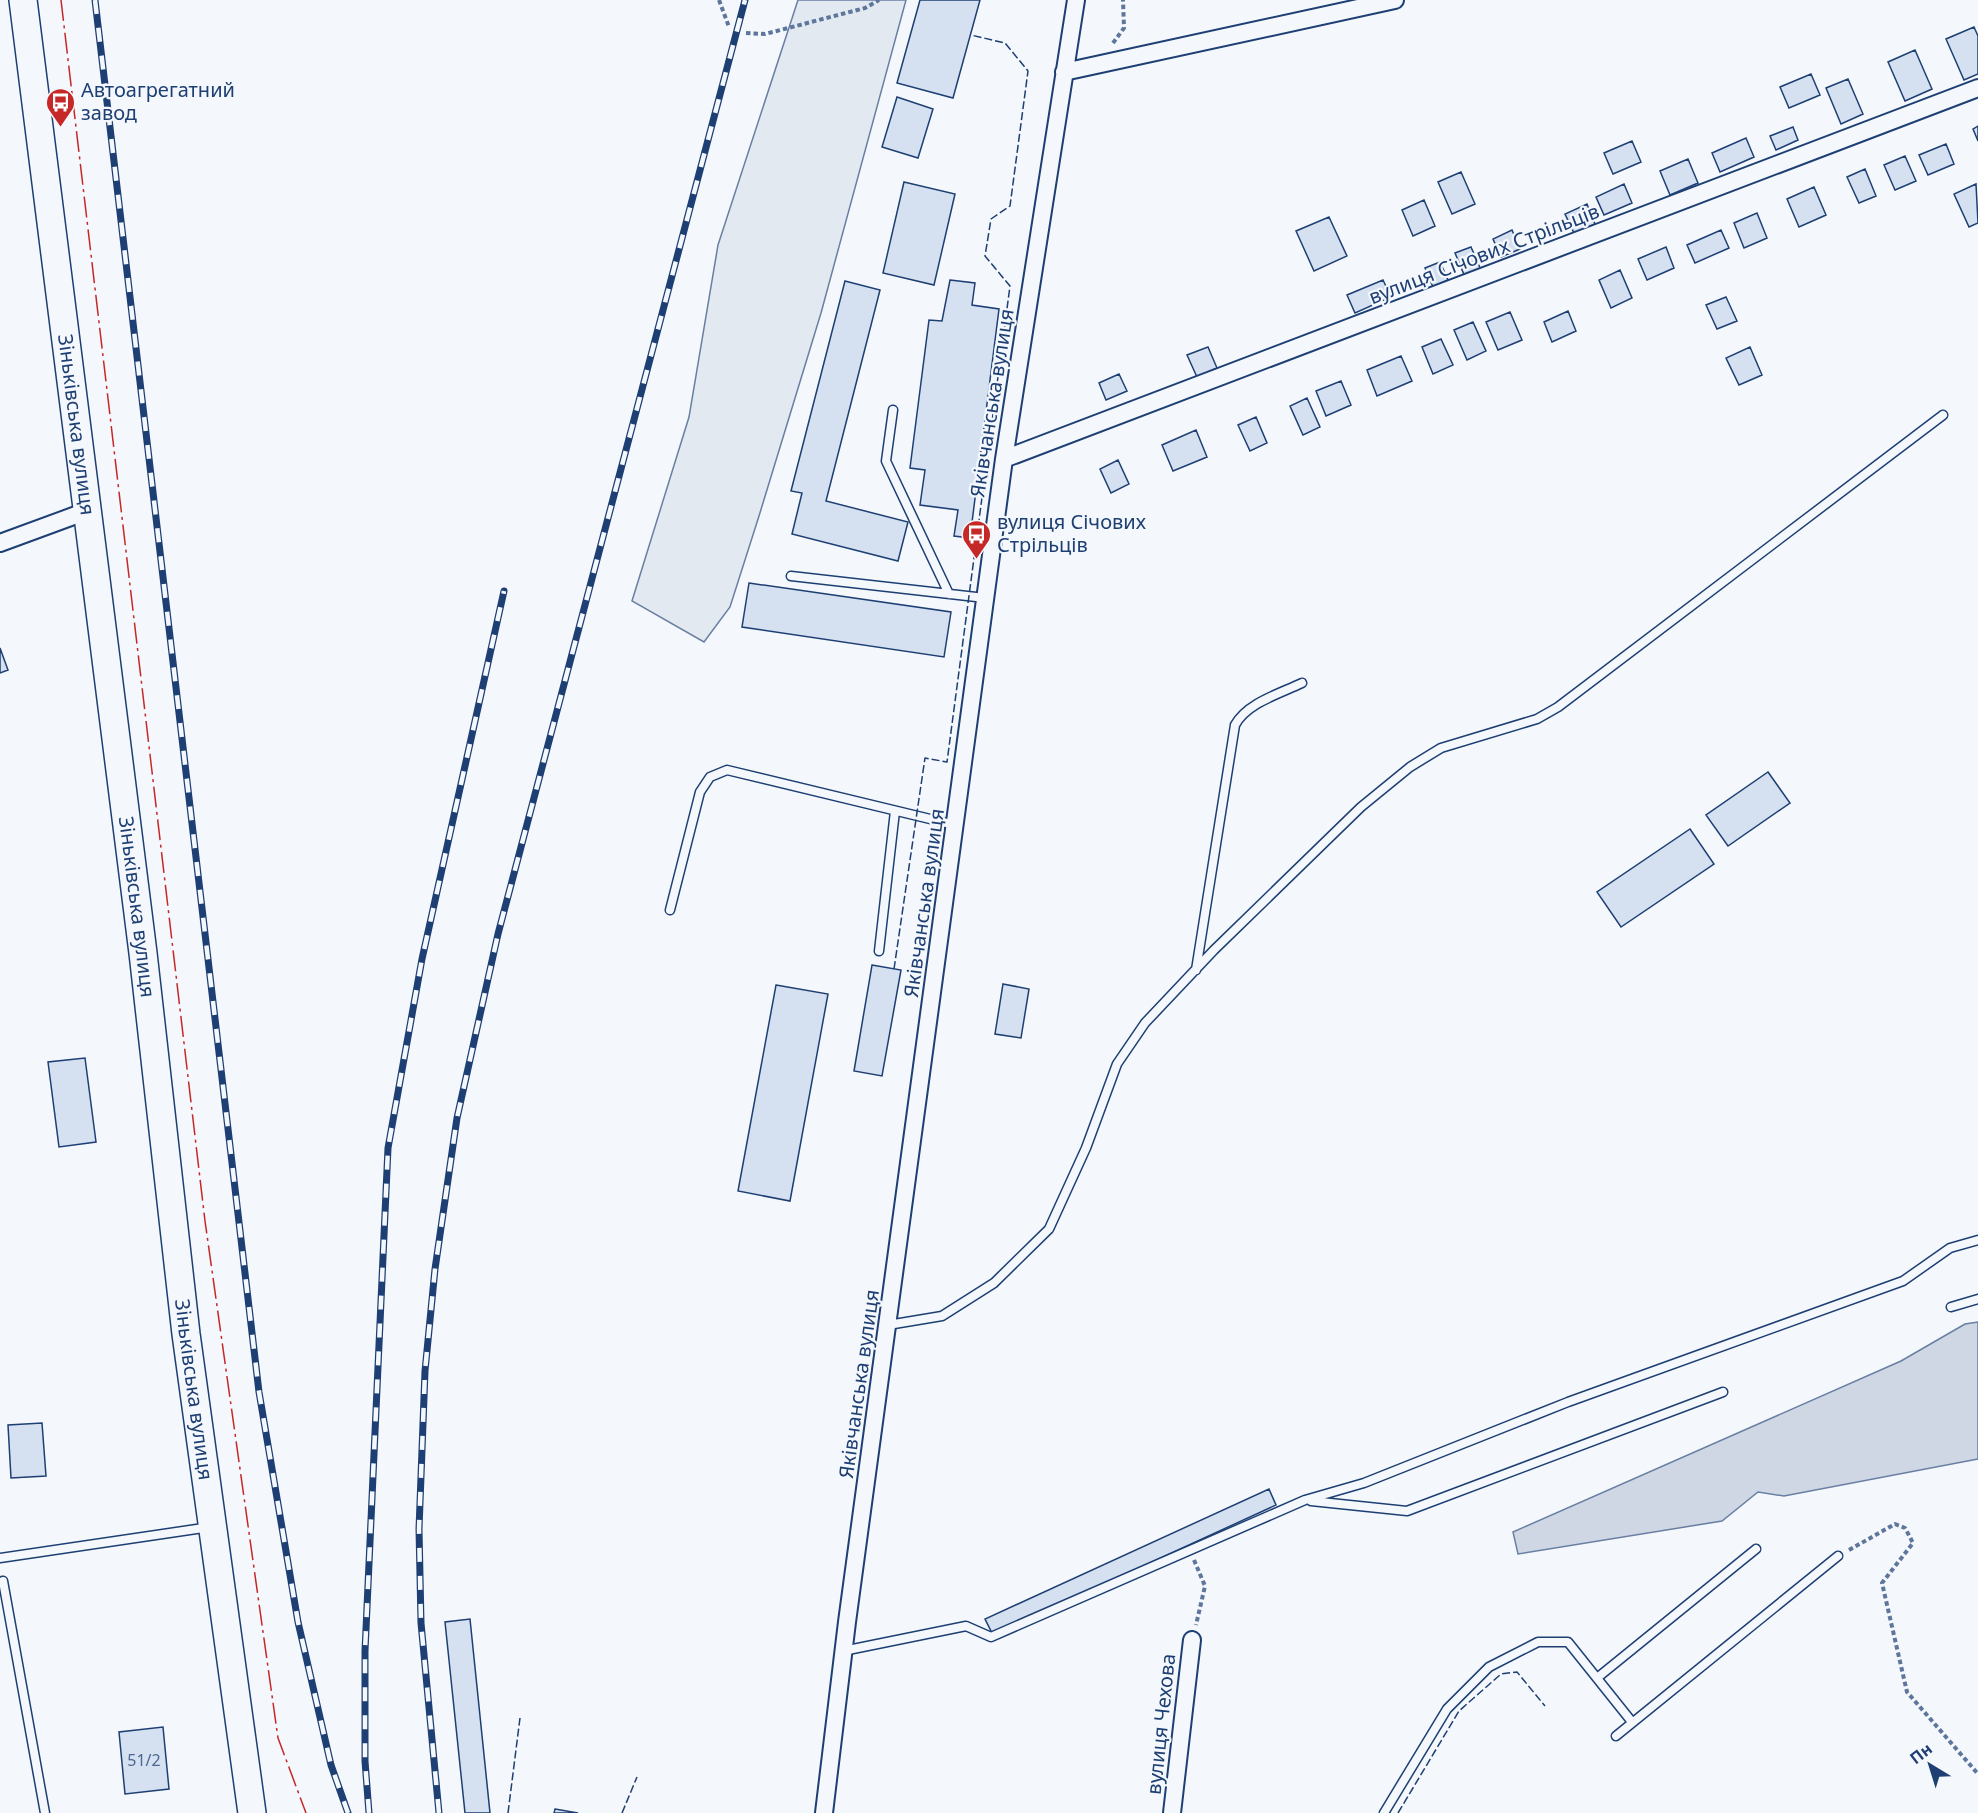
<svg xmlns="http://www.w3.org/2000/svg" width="1978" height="1813" viewBox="0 0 1978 1813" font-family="'Noto Sans',sans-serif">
	<rect width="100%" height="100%" fill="#f4f7fb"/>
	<!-- green -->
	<path fill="#e3e9f0" stroke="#687fa3" stroke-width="1.5" d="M798,0H906L821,313L759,516L730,607L704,642L632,601L689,417L718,245Z"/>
	<!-- water -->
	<path fill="#cfd7e4" stroke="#687fa3" stroke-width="1.5" d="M1978,1322V1459L1784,1496L1758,1492L1722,1521L1518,1554L1513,1532L1901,1361L1965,1324Z"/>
	<!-- building -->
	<path fill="#d5e0f0" stroke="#1d3f73" stroke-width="1.5" d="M920,0H980L953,98L897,83Z
		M1974,27L1978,36V74L1964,80L1946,39Z
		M1915,50L1932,89L1905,101L1888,62Z
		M1811,74L1820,95L1789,108L1780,87Z
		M1848,79L1863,114L1841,124L1826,88Z
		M897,97L933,109L918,158L882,147Z
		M1978,126V141L1973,129Z
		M1793,127L1798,140L1776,150L1770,136Z
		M1746,138L1754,157L1720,172L1712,153Z
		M1632,141L1641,162L1613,174L1604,153Z
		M1946,144L1954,164L1928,175L1919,155Z
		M1905,156L1916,181L1895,190L1884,165Z
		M1688,159L1698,183L1670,195L1660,171Z
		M1865,169L1876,196L1859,203L1847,177Z
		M1461,172L1475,204L1452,214L1438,182Z
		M904,182L955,194L934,285L883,273Z
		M1624,184L1632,203L1604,215L1596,197Z
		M1976,184L1978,223L1969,227L1954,194Z
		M1814,187L1826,215L1799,227L1787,199Z
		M1424,200L1435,226L1413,236L1402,210Z
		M1587,204L1595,224L1574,233L1565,214Z
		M1757,213L1767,238L1744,248L1734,223Z
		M1329,217L1347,256L1314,271L1296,231Z
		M1512,230L1520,249L1501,257L1493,239Z
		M1721,230L1729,248L1695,263L1687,245Z
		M1471,247L1481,270L1465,277L1455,253Z
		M1666,247L1674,268L1647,280L1638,259Z
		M1440,262L1448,280L1433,287L1425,268Z
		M1620,270L1632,298L1611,308L1599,280Z
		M950,280L975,283L972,305L999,309L970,538L954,536L958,510L920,505L925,470L910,468L929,320L942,321Z
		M1383,280L1391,297L1355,313L1347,295Z
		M845,281L880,290L826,501L908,522L898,561L792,534L802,493L791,491Z
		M1726,297L1737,321L1717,329L1706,305Z
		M1568,311L1576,331L1552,342L1544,322Z
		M1510,312L1522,340L1498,350L1486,322Z
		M1473,322L1486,351L1467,360L1454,330Z
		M1441,339L1453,365L1433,374L1422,347Z
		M1208,347L1217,368L1197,377L1187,355Z
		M1750,347L1762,375L1739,385L1726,358Z
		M1401,356L1412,381L1377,396L1367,370Z
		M1119,374L1127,391L1106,400L1099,383Z
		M1341,381L1351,405L1326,416L1316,391Z
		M1307,398L1320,427L1303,435L1290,406Z
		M1256,417L1267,443L1250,451L1238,425Z
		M1196,430L1207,457L1173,471L1162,445Z
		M1118,460L1129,484L1111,493L1100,469Z
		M749,583L951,612L944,657L742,627Z
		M0,648L8,670L0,673Z
		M1768,772L1790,803L1728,846L1706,815Z
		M1690,829L1714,864L1621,927L1597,892Z
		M872,965L901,970L882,1076L854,1071Z
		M1003,984L1029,989L1021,1038L995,1034Z
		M776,985L828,994L790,1201L738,1191Z
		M85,1058L96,1142L59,1147L48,1062Z
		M42,1423L46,1476L11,1478L8,1425Z
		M1269,1489L1276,1505L993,1635L985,1619Z
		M470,1619L490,1813H465L445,1622Z
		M163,1727L169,1789L125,1794L119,1732Z
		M555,1809L578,1813H554Z"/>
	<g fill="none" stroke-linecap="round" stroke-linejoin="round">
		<defs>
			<path id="lane" d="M893,410L886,461L949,594
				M791,576L985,598
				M670,910L700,792L710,777L727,770L955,825
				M879,951L895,811
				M1196,970L1235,725C1247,703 1279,694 1302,683
				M1951,1307L1978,1299
				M888,1325L942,1316L994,1283L1049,1229L1086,1148L1117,1064L1145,1023L1214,950L1361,807L1410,767L1441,748L1537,719L1558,707L1943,415
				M1311,1501L1407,1511L1723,1392
				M0,1558L210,1527
				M3,1581L45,1813
				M843,1651L966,1626L991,1637L1305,1500L1364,1483L1568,1402L1903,1281L1950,1248L1978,1240
				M1597,1678L1756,1549
				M1616,1736L1838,1556
				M1384,1813L1447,1709L1489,1667L1538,1642H1568L1632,1722"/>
			<path id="street" d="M1064,72L1395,0
				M1004,459L1978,88
				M0,543L87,511
				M824,1813L847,1622L1004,459L1076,0
				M1172,1813L1192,1640"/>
			<g id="primary">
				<path id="s1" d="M23,0L143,953L186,1334L252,1813"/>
			</g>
		</defs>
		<!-- lane casing -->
		<use href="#lane" stroke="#1d3f73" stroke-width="11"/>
		<!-- street casing -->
		<use href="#street" stroke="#1d3f73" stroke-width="20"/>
		<!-- primary casing -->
		<use href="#primary" stroke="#1d3f73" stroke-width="30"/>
		<!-- path -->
		<path stroke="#5e769c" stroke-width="4" stroke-dasharray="4.5 3" stroke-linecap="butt" d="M719,0L729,27
			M746,33L765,34L865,8L879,0
			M1113,43L1124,28L1123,0
			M1849,1550L1895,1524L1905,1528L1913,1543L1882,1583L1907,1692L1978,1774
			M1194,1560L1205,1586L1196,1625"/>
		<!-- lane -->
		<use href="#lane" stroke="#f4f7fb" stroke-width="8"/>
		<!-- street -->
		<use href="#street" stroke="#f4f7fb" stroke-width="16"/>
		<!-- primary -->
		<use href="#primary" stroke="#f4f7fb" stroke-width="27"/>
		<defs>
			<path id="rail" d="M95,0L259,1392L298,1622L331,1765L348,1813
				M369,1813L365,1761V1651L388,1148L422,959L504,591
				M439,1813L421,1623L419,1529L425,1371L435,1269L457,1118L498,934L745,0"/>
		</defs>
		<!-- rail casing -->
		<use href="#rail" stroke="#1d3f73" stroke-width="7"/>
		<!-- rail -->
		<use href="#rail" stroke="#f4f7fb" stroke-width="4.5" stroke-dasharray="14" stroke-linecap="butt"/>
		<!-- fence -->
		<path stroke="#1d3f73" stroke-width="1.5" stroke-dasharray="8 3" stroke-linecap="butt" d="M894,969L925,758L947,762L1010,286L985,256L991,219L1010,206L1028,71L1005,43L971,35
			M508,1813L520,1718
			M622,1813L637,1777
			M1398,1813L1459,1711L1501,1674L1517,1672L1545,1706"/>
		<!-- power -->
		<path stroke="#c62828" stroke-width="1.5" stroke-dasharray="21 4.5 3 4.5" stroke-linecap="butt" d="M61,0L205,1221L278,1738L306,1813"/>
	</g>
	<!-- icons -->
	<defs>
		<symbol id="bus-pin" viewBox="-11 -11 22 30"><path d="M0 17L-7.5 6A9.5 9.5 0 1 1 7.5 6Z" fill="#c62828" stroke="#f4f7fb"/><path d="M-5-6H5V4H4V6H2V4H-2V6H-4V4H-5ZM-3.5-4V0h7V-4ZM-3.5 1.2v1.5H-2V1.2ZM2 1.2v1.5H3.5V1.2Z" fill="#fff"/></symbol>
	</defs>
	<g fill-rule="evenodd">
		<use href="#bus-pin" x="44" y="86" width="33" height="45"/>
		<use href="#bus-pin" x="960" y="518" width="33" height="45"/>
	</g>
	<g text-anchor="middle" stroke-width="4.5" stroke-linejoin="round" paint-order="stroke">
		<!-- number labels -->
		<g font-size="16" fill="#4b6792">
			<text x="144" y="1766">51/2</text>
		</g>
		<!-- poi labels -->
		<g font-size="20" fill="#1d3f73" stroke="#f4f7fb" text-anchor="start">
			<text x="81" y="97">Автоагрегатний<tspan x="81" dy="23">завод</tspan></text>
			<text x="997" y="529">вулиця Січових<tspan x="997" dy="23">Стрільців</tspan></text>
		</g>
		<!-- street labels -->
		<g font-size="20" fill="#1d3f73" stroke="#f4f7fb">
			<text transform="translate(1484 254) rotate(-21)" y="7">вулиця Січових Стрільців</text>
			<text transform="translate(992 403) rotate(-81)" y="7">Яківчанська вулиця</text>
			<text dy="7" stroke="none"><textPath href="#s1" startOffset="428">Зіньківська вулиця</textPath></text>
			<text transform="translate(924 903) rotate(-82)" y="7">Яківчанська вулиця</text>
			<text dy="7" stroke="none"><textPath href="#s1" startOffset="914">Зіньківська вулиця</textPath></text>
			<text transform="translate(859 1384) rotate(-82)" y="7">Яківчанська вулиця</text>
			<text dy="7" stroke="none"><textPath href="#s1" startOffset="1400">Зіньківська вулиця</textPath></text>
			<text transform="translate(1161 1724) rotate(-84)" y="7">вулиця Чехова</text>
		</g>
	</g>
	<!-- north arrow -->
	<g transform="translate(1930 1765) rotate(322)" stroke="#f4f7fb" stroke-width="4.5" paint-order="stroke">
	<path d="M0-4.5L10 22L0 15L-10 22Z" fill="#1d3f73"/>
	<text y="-9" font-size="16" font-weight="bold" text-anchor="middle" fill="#1d3f73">Пн</text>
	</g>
</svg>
